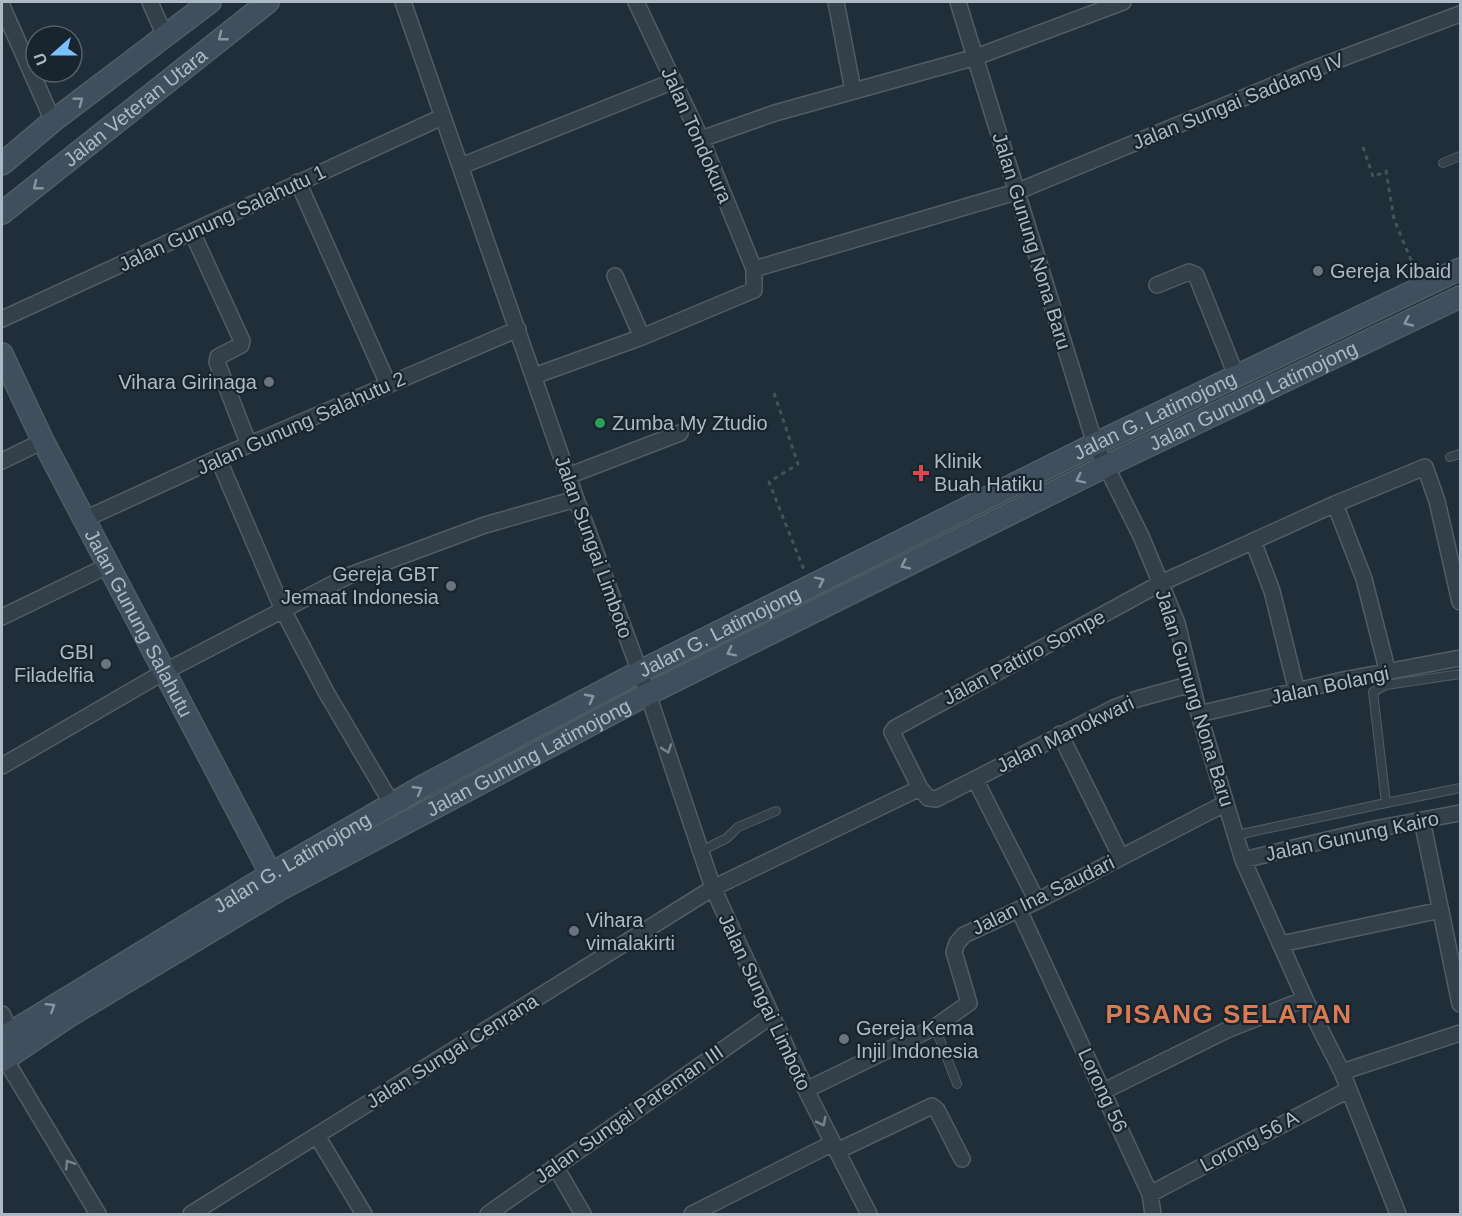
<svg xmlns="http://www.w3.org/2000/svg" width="1462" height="1216" viewBox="0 0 1462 1216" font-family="Helvetica,sans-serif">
	<rect width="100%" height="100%" fill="#1f2e39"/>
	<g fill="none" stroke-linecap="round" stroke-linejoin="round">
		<defs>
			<path id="lane" d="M1443,163L1460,156
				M1450,457L1460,454
				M1386,803L1460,788
				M1237,835L1386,803L1373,692L1386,685L1460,674
				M701,851L727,838L738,827L776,811
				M935,1027L957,1084"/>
			<path id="street" d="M150,2L165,36
				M403,2L576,499L648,694L713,888L806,1090L869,1214
				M836,2L853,90
				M958,2L1095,444L1141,536L1177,623L1199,714L1243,860L1305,999L1342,1072L1398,1214
				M2,6L53,121
				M701,139L775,113L976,57L1123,2
				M461,166L674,81
				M298,182L388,384
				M192,232L242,341L241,345L218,357L217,362L249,445
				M754,269L1016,192L1308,71L1460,14
				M615,276L642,337
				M1157,285L1189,272L1196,275L1236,375
				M2,319L442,117
				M534,376L642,337L754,290V269L701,139L636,2
				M218,458L283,610L326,692L392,804
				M2,461L43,441
				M568,476L680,433
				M1335,504L1364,579L1388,673
				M85,519L218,458L518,329
				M1253,541L1272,591L1297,692
				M2,617L109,565
				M1199,714L1343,680L1460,658
				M1060,734L1121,857
				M2,766L164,672L348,576L485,525L576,499
				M975,779L1037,901
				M920,788L928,798L936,799L1114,708L1137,699L1192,684
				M1422,820L1460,1004
				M1243,860L1374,829L1460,813
				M1019,910L1150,1194L1153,1214
				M1281,944L1441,910
				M2,1014L15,1041
				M2,1054L98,1214
				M1342,1072L1460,1033
				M806,1090L935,1027L969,1003L954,952L957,943L964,935L1037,901L1226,803
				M1104,1091L1227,1030L1305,999
				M317,1136L364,1214
				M837,1151L932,1106L937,1110L962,1159
				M555,1166L583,1214
				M1150,1194L1348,1090
				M191,1214L713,888L920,788L892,732L895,728L1161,583L1335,504L1425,467L1437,501L1460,602
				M488,1214L771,1016
				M692,1214L833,1143"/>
			<g id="secondary">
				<path d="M2,164L53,121L210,2"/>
				<path id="s1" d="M2,213L268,2"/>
				<path id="s2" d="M2,354L43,441L276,884"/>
				<path id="s3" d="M2,1038L271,874L425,785L639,672L1095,444L1460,269"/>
				<path id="s4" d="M2,1061L69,1016L279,890L648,694L1106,466L1460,297"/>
			</g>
		</defs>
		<!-- lane casing -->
		<use href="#lane" stroke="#505d67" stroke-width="10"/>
		<!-- street casing -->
		<use href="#street" stroke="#505d67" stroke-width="18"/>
		<!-- secondary casing -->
		<use href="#secondary" stroke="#505d67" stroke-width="24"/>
		<!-- path -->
		<path stroke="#3e5756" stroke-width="3" stroke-dasharray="4.5 4.5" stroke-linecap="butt" d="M1363,147L1373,177L1386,171L1394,219L1416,272
			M774,393L798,464L769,482L804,570"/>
		<!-- lane -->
		<use href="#lane" stroke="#333f49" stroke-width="8"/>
		<!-- street -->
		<use href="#street" stroke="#333f49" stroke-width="15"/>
		<!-- secondary -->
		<use href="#secondary" stroke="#404f5d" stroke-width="21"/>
	</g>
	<!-- one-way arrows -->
	<defs><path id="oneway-chevron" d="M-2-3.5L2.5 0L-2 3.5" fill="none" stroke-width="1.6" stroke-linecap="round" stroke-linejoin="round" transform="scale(1.5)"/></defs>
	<g stroke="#8795a1">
		<use href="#oneway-chevron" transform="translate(222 37) rotate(142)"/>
		<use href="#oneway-chevron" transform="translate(79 101) rotate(-37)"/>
		<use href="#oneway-chevron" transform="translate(37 186) rotate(142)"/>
		<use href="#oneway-chevron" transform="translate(1408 322) rotate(155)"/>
		<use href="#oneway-chevron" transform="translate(1080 479) rotate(154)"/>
		<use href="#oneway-chevron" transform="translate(905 565) rotate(154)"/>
		<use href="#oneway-chevron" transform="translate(820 581) rotate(-26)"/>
		<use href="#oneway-chevron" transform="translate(731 652) rotate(154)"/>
		<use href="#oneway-chevron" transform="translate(590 698) rotate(-28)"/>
		<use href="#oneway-chevron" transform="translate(418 790) rotate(-30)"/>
		<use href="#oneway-chevron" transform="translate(51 1007) rotate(-32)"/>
	</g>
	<g stroke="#76838e">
		<use href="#oneway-chevron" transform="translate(667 749) rotate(71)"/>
		<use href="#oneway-chevron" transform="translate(822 1122) rotate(63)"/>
		<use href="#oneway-chevron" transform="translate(69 1164) rotate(-122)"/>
	</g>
	<!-- markers -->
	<g fill="#6b7280" stroke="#18242e" stroke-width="2">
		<circle cx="1318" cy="271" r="6"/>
		<circle cx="269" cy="382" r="6"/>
		<circle cx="451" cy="586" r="6"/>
		<circle cx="106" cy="664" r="6"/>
		<circle cx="574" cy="931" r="6"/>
		<circle cx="844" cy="1039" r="6"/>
	</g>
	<circle fill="#2e9e5b" stroke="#18242e" stroke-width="2" cx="600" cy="423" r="6"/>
	<path fill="#e0444e" stroke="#18242e" stroke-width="2" d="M918 464h6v6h6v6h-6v6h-6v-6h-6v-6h6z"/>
	<g text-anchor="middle" stroke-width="4.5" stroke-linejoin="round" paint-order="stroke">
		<!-- street labels -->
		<g font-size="20" fill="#adbac6" stroke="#18242e">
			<text transform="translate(1238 101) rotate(-22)" y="7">Jalan Sungai Saddang IV</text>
			<text dy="7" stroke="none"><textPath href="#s1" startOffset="170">Jalan Veteran Utara</textPath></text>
			<text transform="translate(697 135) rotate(66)" y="7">Jalan Tondokura</text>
			<text transform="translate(222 218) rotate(-25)" y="7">Jalan Gunung Salahutu 1</text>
			<text transform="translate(1032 241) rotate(73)" y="7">Jalan Gunung Nona Baru</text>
			<text dy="7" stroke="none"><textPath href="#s4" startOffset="1418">Jalan Gunung Latimojong</textPath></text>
			<text dy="7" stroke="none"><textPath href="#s3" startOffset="1311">Jalan G. Latimojong</textPath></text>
			<text transform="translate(301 423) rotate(-24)" y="7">Jalan Gunung Salahutu 2</text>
			<text transform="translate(594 547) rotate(70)" y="7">Jalan Sungai Limboto</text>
			<text dy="7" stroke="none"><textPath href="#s2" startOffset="302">Jalan Gunung Salahutu</textPath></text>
			<text dy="7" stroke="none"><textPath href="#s3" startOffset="825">Jalan G. Latimojong</textPath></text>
			<text transform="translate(1024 657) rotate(-28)" y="7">Jalan Pattiro Sompe</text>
			<text transform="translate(1330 685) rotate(-12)" y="7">Jalan Bolangi</text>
			<text transform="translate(1195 698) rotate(73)" y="7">Jalan Gunung Nona Baru</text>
			<text transform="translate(1065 734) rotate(-26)" y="7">Jalan Manokwari</text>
			<text dy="7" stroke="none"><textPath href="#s4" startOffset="608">Jalan Gunung Latimojong</textPath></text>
			<text transform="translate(1352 836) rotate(-12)" y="7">Jalan Gunung Kairo</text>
			<text dy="7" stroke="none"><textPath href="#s3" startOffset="339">Jalan G. Latimojong</textPath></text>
			<text transform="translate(1043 895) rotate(-26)" y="7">Jalan Ina Saudari</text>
			<text transform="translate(765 1002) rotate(65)" y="7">Jalan Sungai Limboto</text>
			<text transform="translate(452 1051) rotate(-32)" y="7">Jalan Sungai Cenrana</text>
			<text transform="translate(1103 1090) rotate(65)" y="7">Lorong 56</text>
			<text transform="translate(629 1114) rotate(-35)" y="7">Jalan Sungai Pareman III</text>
			<text transform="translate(1249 1141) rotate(-28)" y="7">Lorong 56 A</text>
		</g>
		<!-- poi labels -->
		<g font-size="20" fill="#adbac6" stroke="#18242e" text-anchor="start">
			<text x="1330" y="278">Gereja Kibaid</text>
			<text x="257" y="389" text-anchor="end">Vihara Girinaga</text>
			<text x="612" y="430">Zumba My Ztudio</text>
			<text x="934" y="468">Klinik<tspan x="934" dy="23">Buah Hatiku</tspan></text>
			<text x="439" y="581" text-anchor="end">Gereja GBT<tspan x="439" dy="23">Jemaat Indonesia</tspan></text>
			<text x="94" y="659" text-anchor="end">GBI<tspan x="94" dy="23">Filadelfia</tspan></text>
			<text x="586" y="927">Vihara<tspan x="586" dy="23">vimalakirti</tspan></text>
			<text x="856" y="1035">Gereja Kema<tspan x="856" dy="23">Injil Indonesia</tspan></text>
		</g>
		<!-- district labels -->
		<g font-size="26" font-weight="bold" letter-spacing="1.5" fill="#da7b54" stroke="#18242e">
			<text x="1229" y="1023">PISANG SELATAN</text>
		</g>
	</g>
	<!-- border -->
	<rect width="1462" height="1216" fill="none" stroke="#adbac6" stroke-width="6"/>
	<!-- north arrow -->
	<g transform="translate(54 54) rotate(249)"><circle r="28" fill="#18242e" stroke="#54606b" stroke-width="1.5"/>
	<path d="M0-4.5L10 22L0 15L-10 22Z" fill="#79c0ff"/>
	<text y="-9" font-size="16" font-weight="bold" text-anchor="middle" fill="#adbac6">U</text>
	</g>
</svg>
